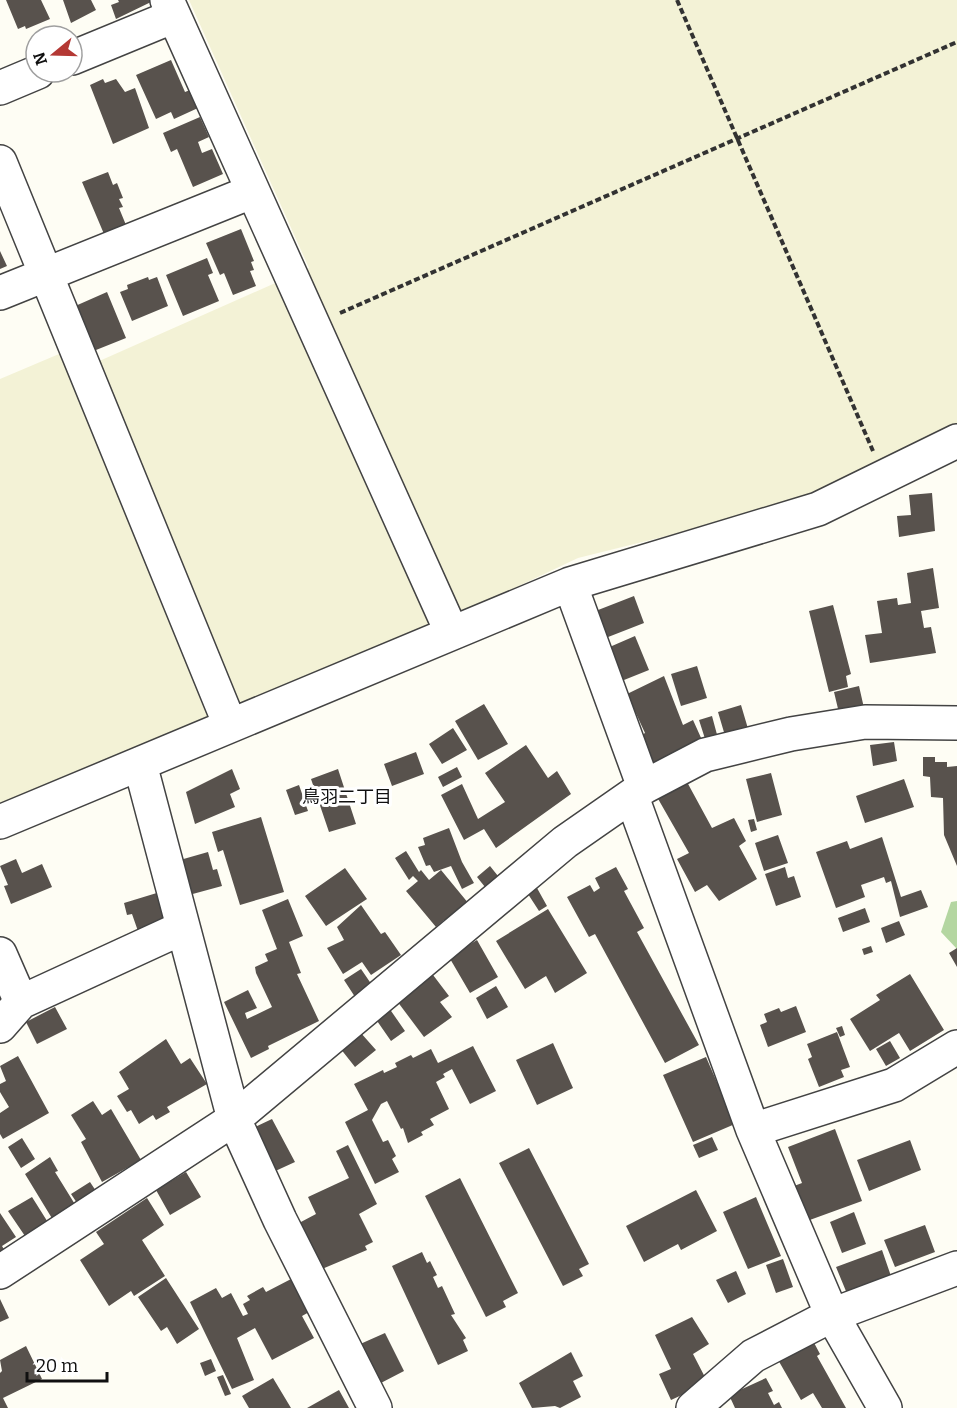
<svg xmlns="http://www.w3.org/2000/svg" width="957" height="1408" viewBox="0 0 957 1408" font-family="Bitter,'Noto Sans JP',serif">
	<rect width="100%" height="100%" fill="#fefdf4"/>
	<!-- farmland -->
	<path fill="#f3f2d6" d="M189,0H957V430L815,499L578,558L421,632L0,811V379L59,354L70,374L309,268Z"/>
	<!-- forest -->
	<path fill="#b4d6a1" d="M957,901V949L941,932L951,902Z"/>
	<!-- building -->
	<path fill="#58524d" d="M6,0H41L50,19L26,29L25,26L18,29Z
		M63,0H91L96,10L71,23Z
		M118,0H150L151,2L116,19L111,5L119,2Z
		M171,60L185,92L190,90L198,108L174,119L171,112L156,119L136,75Z
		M103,79L105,83L116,79L125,92L135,88L149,128L113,144L90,85Z
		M200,117L209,137L198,142L202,153L212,149L223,174L193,187L177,149L171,152L163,133Z
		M108,172L113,185L117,183L123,198L119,199L123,207L119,208L126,225L104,234L82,182Z
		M241,229L254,261L251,262L254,270L250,271L256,286L233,295L224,273L220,275L206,243Z
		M0,251L7,266L0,269Z
		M207,258L213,273L208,275L219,301L183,316L166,275Z
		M148,277L149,280L157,277L168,306L132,321L120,292L128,289L127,285Z
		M107,292L126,338L91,352L73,307Z
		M932,493L935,531L899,537L897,516L911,515L909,495Z
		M933,568L939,608L921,611L924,628L931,627L936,653L870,663L865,635L882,633L877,601L897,598L898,605L911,603L907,573Z
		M634,596L644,623L603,639L593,612Z
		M833,605L851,674L846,676L848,687L829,692L809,611Z
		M635,636L649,670L619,682L605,649Z
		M697,666L707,698L681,706L671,674Z
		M664,676L683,725L693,720L702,740L654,770L639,737L645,733L627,694Z
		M859,686L864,708L839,713L834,692Z
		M484,704L508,744L478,760L455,721Z
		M741,705L749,732L726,739L718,712Z
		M712,716L719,742L707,745L699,720Z
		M453,728L467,750L442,764L429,744Z
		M894,742L897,761L873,766L870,745Z
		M526,745L548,778L557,771L571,794L496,848L484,829L464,840L441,795L462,784L478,819L505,802L485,773Z
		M416,752L424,774L392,786L384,764Z
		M923,757H935V762H947V767L957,766V866L944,835L943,798L931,797L930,777L923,776Z
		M457,767L462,777L443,787L438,777Z
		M232,769L240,789L230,794L235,807L195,824L186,792Z
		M338,769L356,824L329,832L311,779Z
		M771,773L782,815L757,822L746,779Z
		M904,779L914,807L865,823L856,796Z
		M687,782L712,828L734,818L746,841L739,846L757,879L719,901L707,885L695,892L677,859L689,853L657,797Z
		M299,785L308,811L295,815L286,790Z
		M261,817L284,892L240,905L223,850L218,852L212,832Z
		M754,819L757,830L751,832L748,820Z
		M449,828L462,862L474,883L462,889L451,866L434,872L430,865L426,866L418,847L425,845L423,838Z
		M778,835L788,863L764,871L755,843Z
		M882,837L901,897L921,890L928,907L900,917L891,881L886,883L884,877L861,885L865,897L836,908L816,852L847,841L850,849Z
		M406,851L419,872L421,870L429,880L441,870L469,904L446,923L444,920L436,927L406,891L418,881L413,876L409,880L395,858Z
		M208,852L213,870L217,869L222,886L189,895L180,860Z
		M16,859L22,873L42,864L52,887L11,904L4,886L8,885L0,866Z
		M490,866L502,881L489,892L477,877Z
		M616,867L628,889L624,891L644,928L637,932L699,1045L665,1063L595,934L589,937L567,897L590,885L594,892L600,888L595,878Z
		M785,867L788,878L794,876L801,897L776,906L765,874Z
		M345,868L367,899L326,926L305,896Z
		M537,888L547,906L539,911L528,894Z
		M160,892L172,929L139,934L132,914L127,915L124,903Z
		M288,899L303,936L289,942L301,973L297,974L319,1021L268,1046L269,1049L251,1058L224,1002L248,990L257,1008L245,1013L247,1019L272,1007L256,973L255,967L268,961L265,954L277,949L262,910Z
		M361,905L381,934L385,932L401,955L371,975L362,962L343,974L327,948L344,940L337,927Z
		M865,908L870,922L843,932L838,918Z
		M548,909L587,973L555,993L546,976L525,989L496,941Z
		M899,921L905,935L886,943L881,928Z
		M477,940L498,977L470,993L449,957Z
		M871,946L873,952L864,955L862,949Z
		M957,948V967L949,953Z
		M361,969L374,988L357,1000L344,980Z
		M430,971L449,996L440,1002L452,1017L424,1037L397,1001Z
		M910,974L944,1030L910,1051L899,1033L870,1051L850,1019L880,1000L876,995Z
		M496,986L508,1007L487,1019L476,998Z
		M796,1006L806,1032L768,1047L760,1025L767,1022L764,1014L779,1008L781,1012Z
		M55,1007L67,1029L37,1044L26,1022Z
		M389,1008L405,1031L391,1041L375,1018Z
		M842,1026L845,1035L840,1037L836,1028Z
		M360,1032L376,1050L355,1067L340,1048Z
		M837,1032L850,1067L841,1070L844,1077L819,1087L808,1059L812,1057L807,1044Z
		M166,1039L181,1064L190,1058L207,1084L167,1107L170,1112L156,1120L153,1115L139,1124L131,1110L127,1112L117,1096L129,1089L119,1072Z
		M890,1041L900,1058L886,1066L876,1049Z
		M553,1043L573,1088L537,1105L516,1060Z
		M473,1046L496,1091L470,1104L452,1069L443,1074L445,1077L436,1082L449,1109L430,1119L434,1125L421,1132L423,1135L408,1143L403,1128L401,1129L387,1101L381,1104L372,1120L383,1142L388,1140L396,1156L392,1159L399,1172L375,1184L345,1122L368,1110L354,1084L383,1070L384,1073L397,1067L395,1063L411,1055L413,1058L431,1049L438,1063Z
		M18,1056L49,1113L3,1139L0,1134V1113L9,1107L0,1092V1084L6,1081L0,1066Z
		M706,1057L735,1124L693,1142L663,1075Z
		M93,1101L102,1115L111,1109L141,1160L102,1182L81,1142L86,1139L71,1115Z
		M272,1119L295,1162L271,1173L251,1129Z
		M835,1129L862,1201L807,1221L794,1186L802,1183L788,1147Z
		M712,1137L718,1150L699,1158L693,1145Z
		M22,1138L35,1159L21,1168L8,1147Z
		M910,1140L921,1170L869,1191L857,1160Z
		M348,1145L377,1204L359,1214L373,1242L365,1246L367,1250L322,1269L299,1223L316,1214L308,1197L349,1178L336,1151Z
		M529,1148L589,1264L579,1269L583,1276L563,1286L499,1163Z
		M50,1157L58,1171L55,1172L76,1206L53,1220L25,1174Z
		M186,1172L201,1197L170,1215L156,1190Z
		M460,1178L518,1293L503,1301L506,1307L486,1317L425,1196Z
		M90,1182L98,1194L79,1206L71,1194Z
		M696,1190L717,1231L681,1250L678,1244L644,1262L626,1226Z
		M32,1197L49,1224L27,1239L8,1211Z
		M756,1197L781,1256L748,1269L723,1212Z
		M147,1198L164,1225L142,1240L165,1276L134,1296L131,1291L109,1306L80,1260L104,1244L96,1232Z
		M854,1212L866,1244L842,1253L830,1222Z
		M0,1213L16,1237L2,1246L5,1251L0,1255Z
		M925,1225L935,1252L895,1267L884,1240Z
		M882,1250L892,1279L848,1296L836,1267Z
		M422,1252L427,1263L430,1261L437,1275L433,1277L438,1288L442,1286L455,1314L451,1315L466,1338L463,1340L468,1351L438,1365L392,1266Z
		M783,1259L793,1287L776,1293L766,1265Z
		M736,1271L746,1294L728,1303L716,1280Z
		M166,1278L199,1329L177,1344L167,1327L161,1331L138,1297Z
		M293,1278L311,1311L302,1316L314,1338L272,1360L255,1328L237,1338L254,1380L232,1389L190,1302L216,1288L222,1298L231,1293L243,1316L248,1314L243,1304L250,1300L247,1296L263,1287L266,1292Z
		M0,1299L9,1318L0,1322Z
		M692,1317L709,1344L693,1354L708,1383L671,1400L659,1374L671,1369L655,1335Z
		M385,1333L404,1371L377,1385L358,1345Z
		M812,1339L820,1354L817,1356L846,1408H822L813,1393L801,1400L777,1358Z
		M26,1346L42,1379L3,1398L8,1408H0V1373L2,1371L0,1360Z
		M571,1352L583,1376L573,1381L581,1397L560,1408L555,1406L532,1408L519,1383Z
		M211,1359L216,1371L205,1376L200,1363Z
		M223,1375L231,1394L225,1396L217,1377Z
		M273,1378L291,1408H249L242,1396Z
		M766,1378L773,1391L768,1393L774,1405L779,1402L782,1408H735L729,1395Z
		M339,1390L349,1408H307Z"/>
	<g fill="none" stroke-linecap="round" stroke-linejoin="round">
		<defs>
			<path id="minor" d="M167,0L451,631
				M72,58L174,16
				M0,88L38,72
				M0,162L230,725
				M0,293L251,192
				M570,584L644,787
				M140,764L234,1119L280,1220L375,1408
				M632,797L753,1130L832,1315L885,1408
				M0,822L570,584L818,509L957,441
				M0,954L21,1002
				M0,1026L21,1002L182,928
				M753,1130L894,1085L957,1047
				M0,1272L234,1119L565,842L644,787L705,755L791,734L865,722L957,723
				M693,1408L753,1356L832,1315L957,1268"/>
		</defs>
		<!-- minor casing -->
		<use href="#minor" stroke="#434343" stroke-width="36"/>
		<!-- path -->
		<path stroke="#323232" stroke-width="4" stroke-dasharray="6 3" stroke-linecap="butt" d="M677,0L873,451
			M340,313L957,42"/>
		<!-- minor -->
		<use href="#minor" stroke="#fff" stroke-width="33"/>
	</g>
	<g text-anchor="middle" stroke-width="6" stroke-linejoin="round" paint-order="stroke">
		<!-- neighbourhood labels -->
		<g font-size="18" fill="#101010" stroke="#fff">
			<text x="347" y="803">鳥羽二丁目</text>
		</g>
	</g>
	<!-- north arrow -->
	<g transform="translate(54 54) rotate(251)"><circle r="28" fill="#ffffff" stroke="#9f9f9f" stroke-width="1.5"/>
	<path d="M0-4.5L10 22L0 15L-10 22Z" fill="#b43834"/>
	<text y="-9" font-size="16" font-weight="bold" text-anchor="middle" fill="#101010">N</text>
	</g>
	<!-- scale -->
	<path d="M27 1372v9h80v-9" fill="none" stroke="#101010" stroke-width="3"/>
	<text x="36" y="1372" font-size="18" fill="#101010" stroke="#ffffff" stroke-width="4.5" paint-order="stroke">20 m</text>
</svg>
